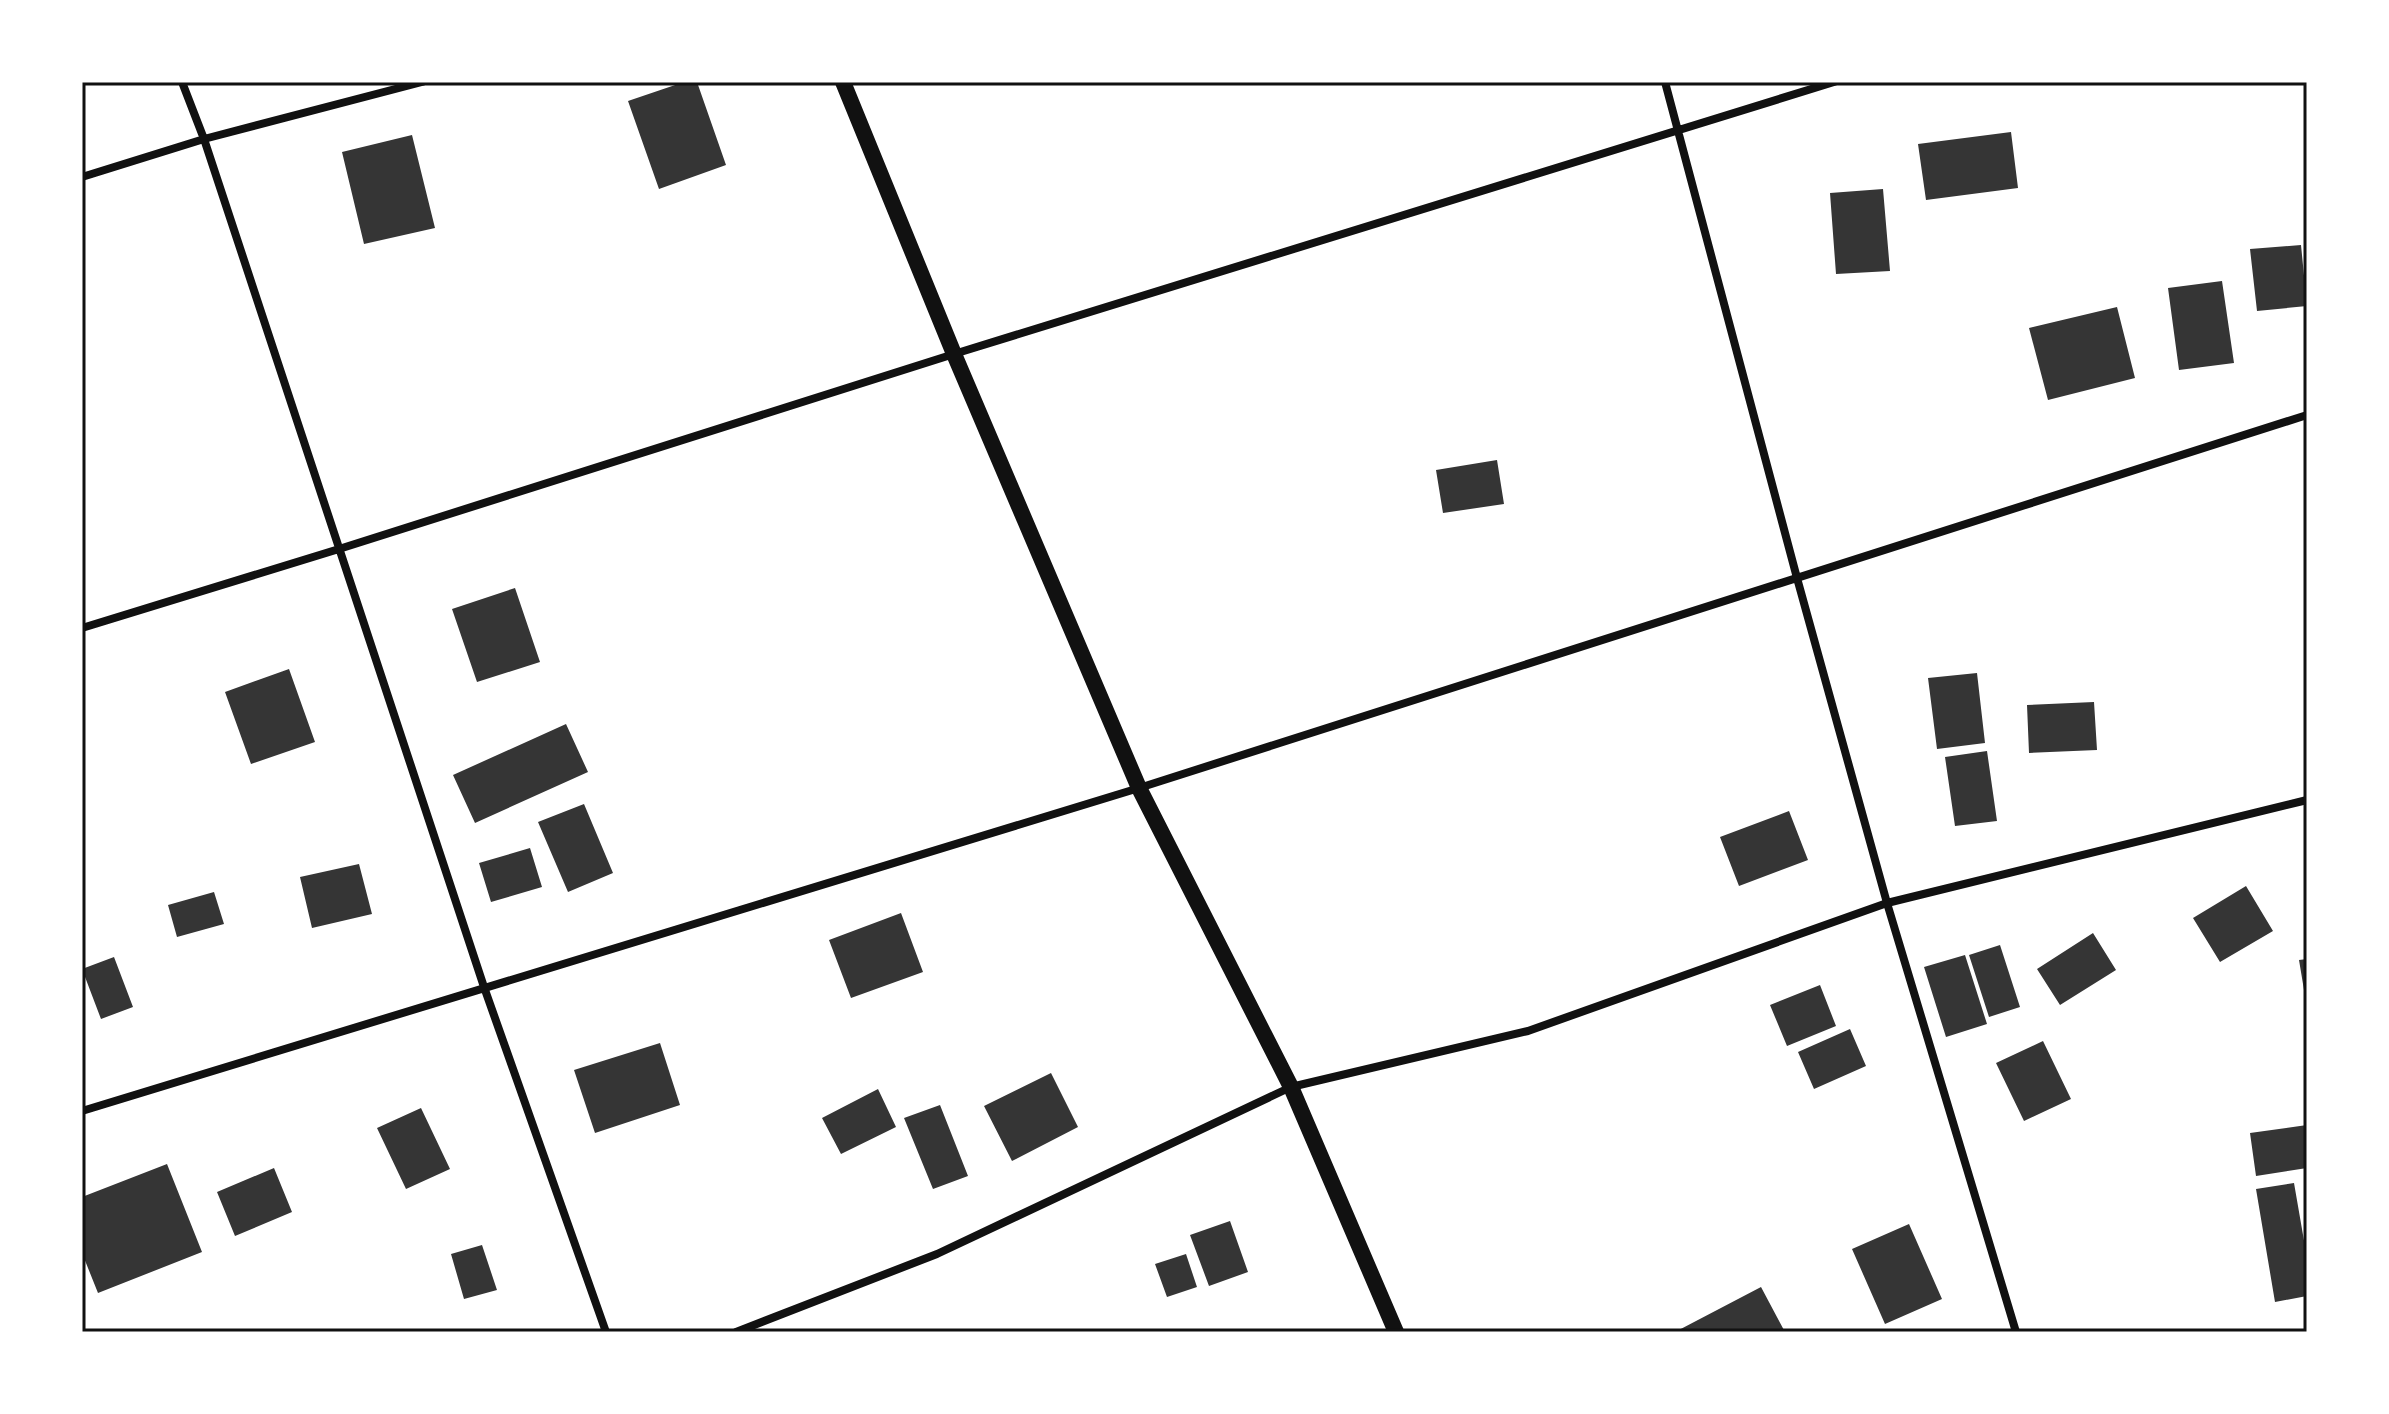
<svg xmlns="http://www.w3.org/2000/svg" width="2389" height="1414" viewBox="0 0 2389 1414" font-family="Figtree,sans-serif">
	<rect width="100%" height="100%" fill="#fff"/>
	<!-- building -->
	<path fill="#353535" d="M684,82H697L726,165L659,189L628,101Z
		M2011,132L2018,188L1926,200L1918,144Z
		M412,135L435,228L364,244L342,152Z
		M1883,189L1890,271L1836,274L1830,193Z
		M2301,245L2307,306L2257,311L2250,249Z
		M2222,281L2234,363L2179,370L2168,288Z
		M2117,307L2135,378L2048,400L2029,328Z
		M1497,460L1504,504L1443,513L1436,470Z
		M515,588L540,662L477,682L452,609Z
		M289,669L315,742L251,764L225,692Z
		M1977,673L1985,743L1937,749L1928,678Z
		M2094,702L2097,750L2029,753L2027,705Z
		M566,724L588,772L475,823L453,775Z
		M1987,751L1997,821L1955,826L1945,757Z
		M584,804L613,873L568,892L538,822Z
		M1789,811L1808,860L1739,886L1720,837Z
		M530,848L542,887L491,902L479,863Z
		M359,864L372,914L312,928L300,877Z
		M2246,886L2273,931L2220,962L2193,918Z
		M214,892L224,924L177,937L168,905Z
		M901,913L923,972L851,998L829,940Z
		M2093,933L2116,970L2060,1005L2037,969Z
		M2000,945L2020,1007L1989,1017L1969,955Z
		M1965,955L1987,1024L1946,1037L1924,967Z
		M114,957L133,1007L101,1019L82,969Z
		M2307,959V995L2305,996L2299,960Z
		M1820,985L1836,1026L1787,1046L1770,1005Z
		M1850,1029L1866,1066L1814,1089L1798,1052Z
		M2043,1041L2071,1099L2024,1121L1996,1063Z
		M660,1043L680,1105L595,1133L574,1070Z
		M1051,1073L1078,1127L1012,1161L984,1106Z
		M878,1089L896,1127L841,1154L822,1118Z
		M940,1105L968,1176L933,1189L904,1118Z
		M421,1108L450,1169L406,1189L377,1128Z
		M2307,1125V1168L2256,1176L2250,1133Z
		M167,1164L202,1252L98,1293L82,1253V1197Z
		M274,1168L292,1212L235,1236L217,1192Z
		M2294,1183L2307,1258V1296L2275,1302L2256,1189Z
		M1230,1221L1248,1272L1209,1286L1190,1235Z
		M1909,1224L1942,1299L1885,1324L1852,1249Z
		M482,1245L497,1290L464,1299L451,1254Z
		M1186,1254L1197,1287L1167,1297L1155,1264Z
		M1761,1287L1785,1332H1675Z"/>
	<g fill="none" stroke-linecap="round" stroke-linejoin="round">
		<!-- minor -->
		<path stroke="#111" stroke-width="8" d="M182,82L204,139L484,987L606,1332
			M1665,82L1797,578L1887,903L2016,1332
			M82,177L204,139L422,82
			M82,628L339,549L954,354L1834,82
			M82,1111L1139,788L2307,415
			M736,1332L937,1254L1291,1087L1528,1031L1887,903L2307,800"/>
		<!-- secondary -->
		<path stroke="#111" stroke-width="16" d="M843,82L954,354L1139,788L1291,1087L1396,1332"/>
	</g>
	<!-- border -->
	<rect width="2389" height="1414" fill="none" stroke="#ffffff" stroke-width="168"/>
	<rect x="84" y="84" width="2221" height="1246" fill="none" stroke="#111" stroke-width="3"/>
</svg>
